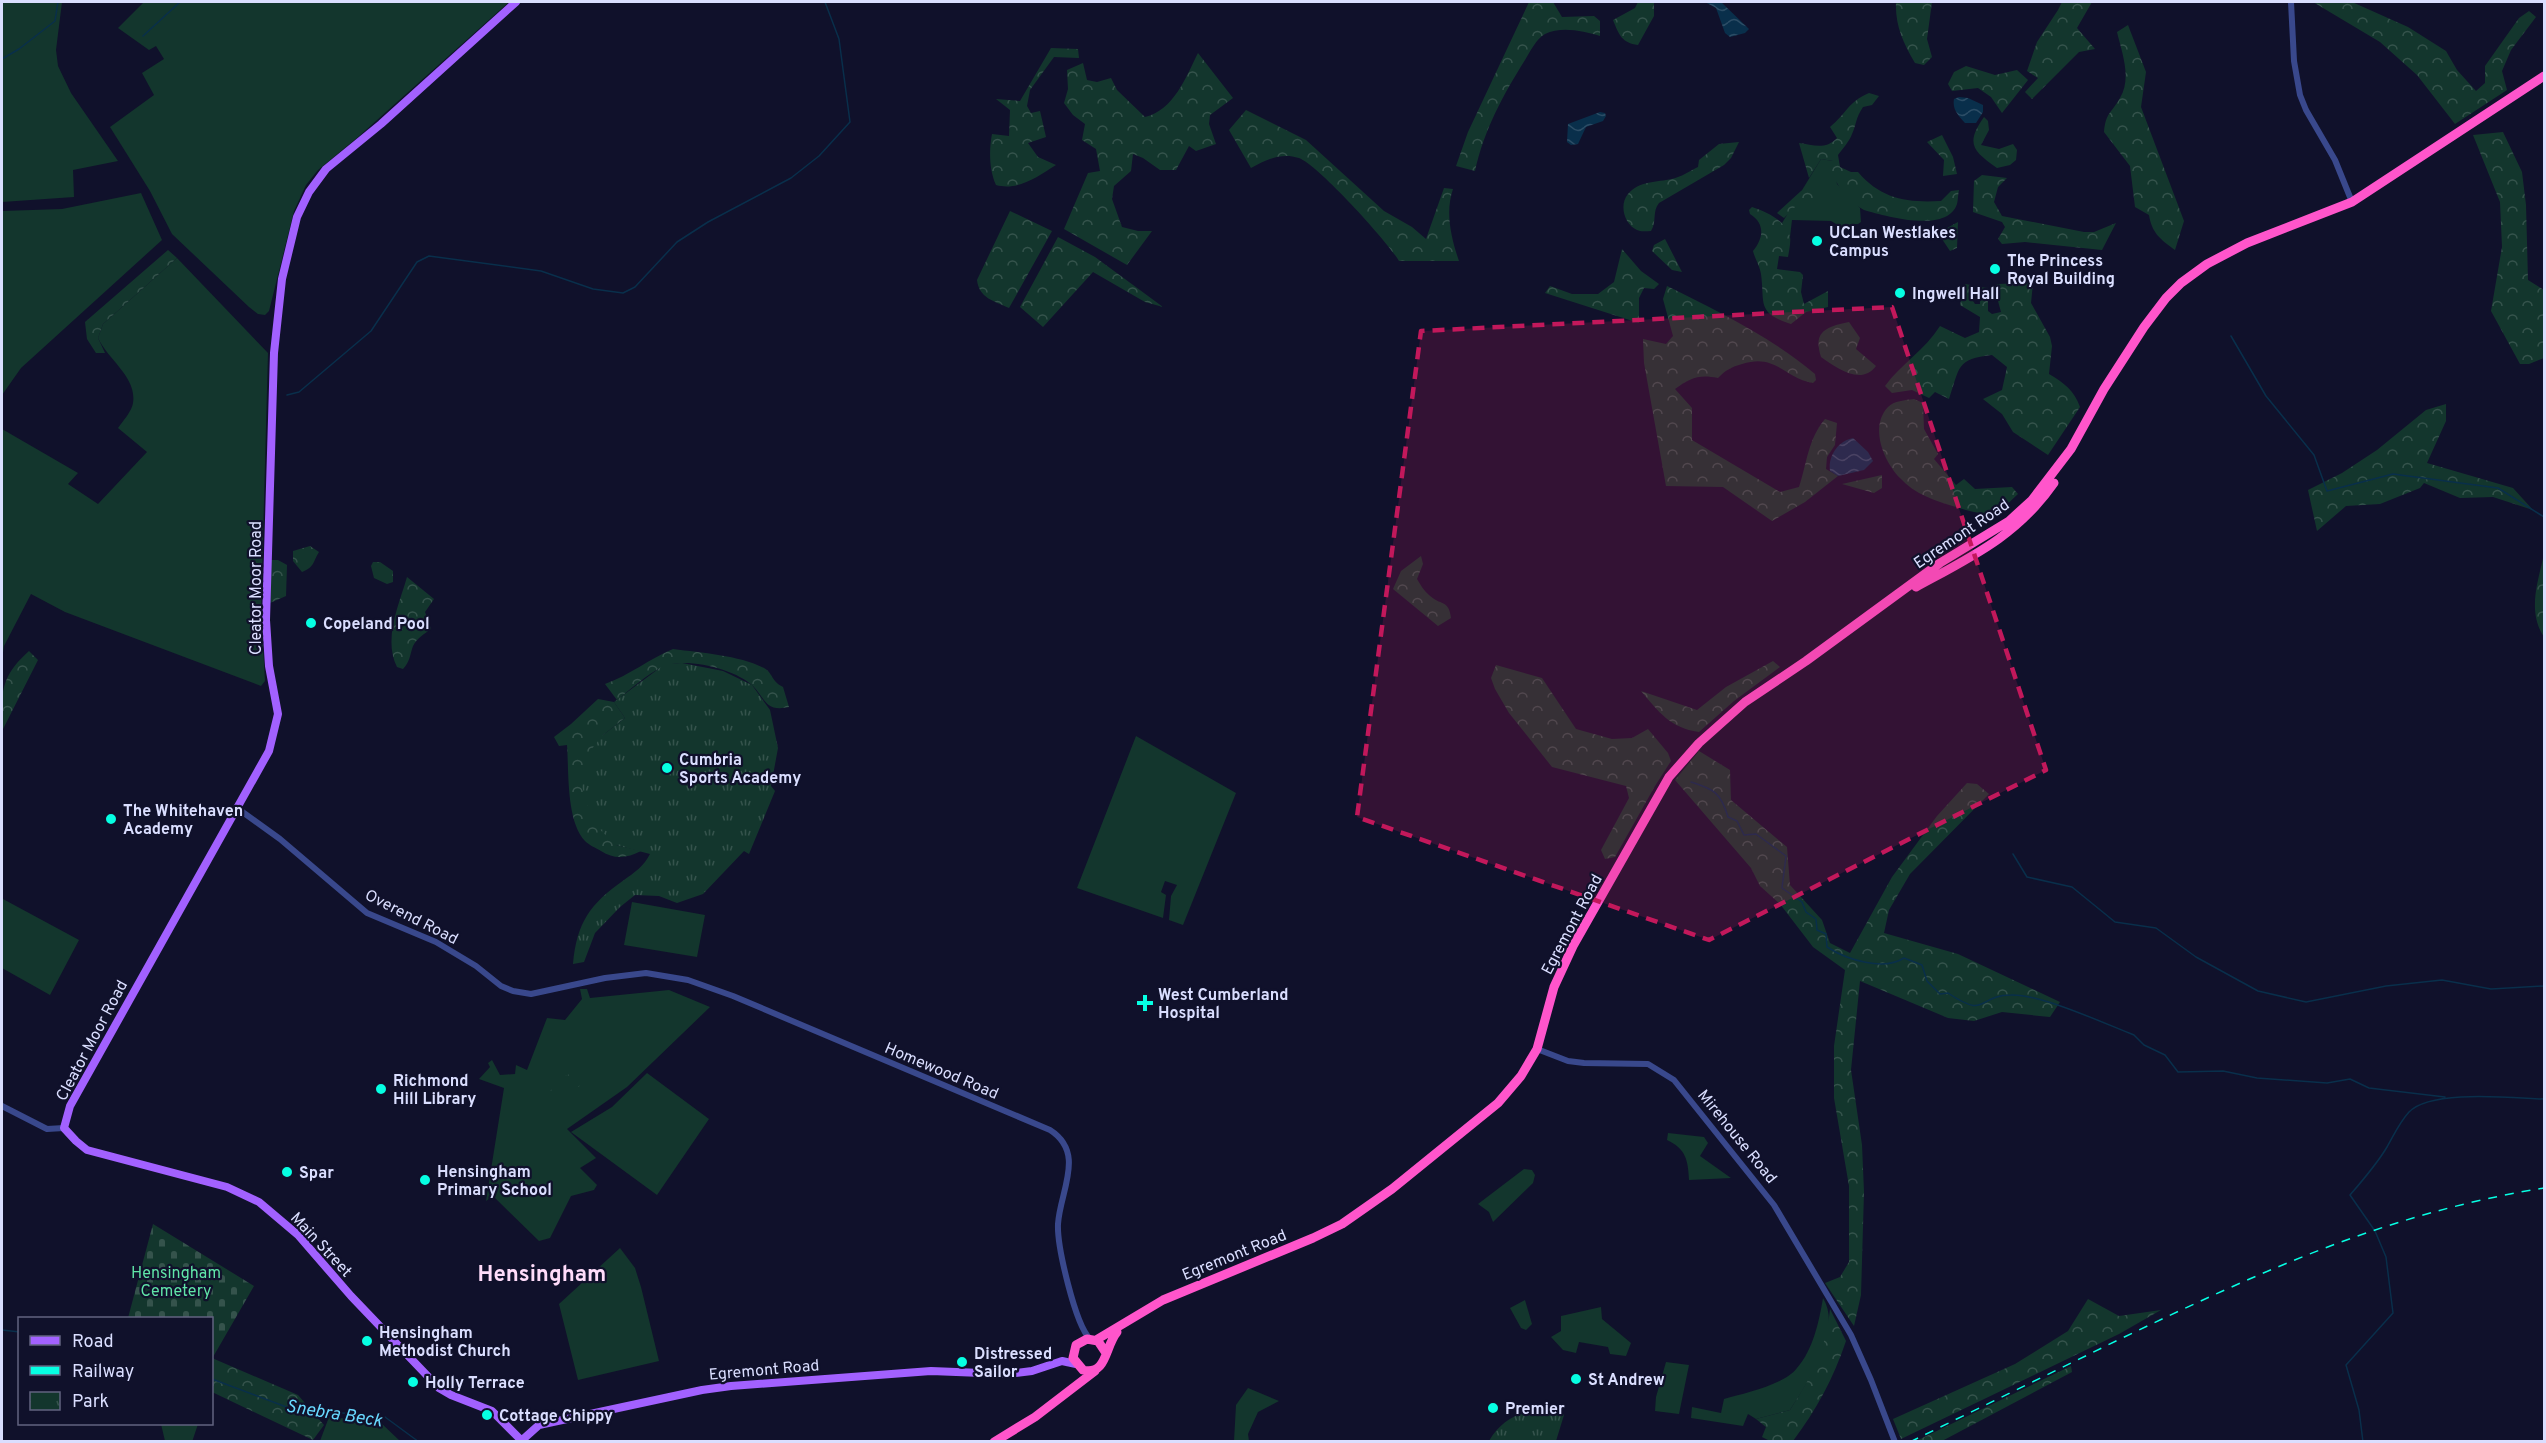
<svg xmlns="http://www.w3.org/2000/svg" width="2546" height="1443" viewBox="0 0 2546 1443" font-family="Overpass,sans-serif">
	<defs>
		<pattern id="forest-crowns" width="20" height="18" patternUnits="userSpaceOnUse" patternTransform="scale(1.5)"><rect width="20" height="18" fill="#13362d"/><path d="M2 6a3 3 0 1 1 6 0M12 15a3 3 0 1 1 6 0" fill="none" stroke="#35534c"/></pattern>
		<pattern id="cemetery-stones" width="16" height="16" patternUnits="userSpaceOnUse" patternTransform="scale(1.5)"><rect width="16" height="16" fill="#13362d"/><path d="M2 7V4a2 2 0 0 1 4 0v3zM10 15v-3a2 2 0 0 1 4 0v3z" fill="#35534c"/></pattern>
		<pattern id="park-tufts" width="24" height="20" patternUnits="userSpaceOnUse" patternTransform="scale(1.5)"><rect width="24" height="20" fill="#13362d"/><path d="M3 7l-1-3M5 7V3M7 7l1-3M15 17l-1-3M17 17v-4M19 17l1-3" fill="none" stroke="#35534c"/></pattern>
		<pattern id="water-waves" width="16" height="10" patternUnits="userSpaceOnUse" patternTransform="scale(1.5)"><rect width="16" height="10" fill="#092f4b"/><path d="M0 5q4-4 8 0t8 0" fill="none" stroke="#2c4d66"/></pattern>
	</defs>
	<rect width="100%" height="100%" fill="#10112b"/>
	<!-- green -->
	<path fill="#13362d" d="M2,2H62L56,50L58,66L71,93L118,161L73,170L74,197L2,202Z
		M144,2H509L358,137L318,170L306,185L294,211L269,311L265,315L258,314L249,307L172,234L150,191L110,127L154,95L142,73L164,59L156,46L149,50L118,28Z
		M1821,159L1833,161L1837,184L1860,208L1861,222L1858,224H1851L1845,229L1831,221L1792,220L1790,237L1782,223Z
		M141,193L162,240L21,368L2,395V211L62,209Z
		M177,258L268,353L261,612L265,681L261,686L65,612L31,594L4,646L2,659V429L78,473L68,484L98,504L147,452L118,428C123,421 132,411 133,403C137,377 109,361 98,338L103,324Z
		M1136,736L1236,793L1183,925L1169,920L1171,896L1177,885L1165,881L1161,892L1166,895L1163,918L1077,888Z
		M3,899L79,940L50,995L2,968Z
		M632,902L705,915L697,957L624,945Z
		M580,989H587L590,998L669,990L710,1007L627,1087L567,1129L596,1158L580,1168L597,1185L594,1190L571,1196L550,1238L539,1241L493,1196L486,1201L504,1088L479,1079L490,1067L488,1063L492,1060L500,1075L515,1074L516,1065L527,1070L547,1018L565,1020L582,999Z
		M647,1073L709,1119L657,1195L571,1132L612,1107Z
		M1668,1133L1704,1137L1708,1143L1700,1156L1731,1178L1689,1180C1688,1160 1686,1149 1667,1140Z
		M1524,1169L1532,1170L1535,1175L1533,1183L1493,1222L1489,1212L1478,1204Z
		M620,1248L635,1268L641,1287L659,1361L578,1380L559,1304Z
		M1823,1298C1843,1331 1808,1382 1790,1410L1756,1419L1748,1414L1743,1426L1691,1418L1692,1407L1721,1413L1724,1399C1745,1393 1784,1385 1797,1368C1813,1350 1819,1322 1823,1298Z
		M1525,1300L1532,1324L1526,1330L1521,1328L1510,1308Z
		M1601,1307L1602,1319L1631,1343L1626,1356L1610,1354L1608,1347L1579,1342L1576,1353L1563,1350L1551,1337L1561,1331V1316Z
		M1666,1362L1689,1365L1679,1414L1655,1411L1656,1397Z
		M1248,1388L1279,1401L1258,1412L1248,1434L1249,1441H1234L1236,1405Z
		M329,1417L380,1422L400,1441H320Z
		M142,1424H198L192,1442L165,1441L161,1424Z"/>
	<!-- forest -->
	<path fill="url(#forest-crowns)" d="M1529,2H1553L1562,17L1594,16L1600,21V36C1584,31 1561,26 1545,34C1536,39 1530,52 1525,60C1503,95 1484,130 1475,171L1456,166L1468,132Z
		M1638,2H1654V16L1638,45C1622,43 1619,35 1613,20L1635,8Z
		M1896,2H1932L1927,39L1932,57L1924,65L1915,63C1903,43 1895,25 1896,2Z
		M2062,2H2092L2077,28L2095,49L2079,52L2032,99L2025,92L2038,78L2027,71L2037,42L2058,10Z
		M2313,2H2352L2408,27L2446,51L2457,70L2476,91L2485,83V66L2519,18L2529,11L2536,17L2511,50L2502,71L2507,90L2455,124L2417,75L2380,42Z
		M2128,25L2146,72L2141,107L2184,221L2175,250C2160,239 2152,233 2149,215L2135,207L2130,166L2104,132C2106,112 2111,114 2120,98C2132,78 2122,53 2117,32Z
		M1051,48L1078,49L1079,58L1054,57L1030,90L1027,106L1031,113L1040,111L1046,137L1028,143L1038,157L1056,165C1037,177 1018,191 996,185C989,170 989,150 992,134L1009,136L1010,110L996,99L1020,101Z
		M1198,53L1233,98L1210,115L1209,124L1216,144L1196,151L1189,146L1176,170H1160L1143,158L1133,154L1131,171L1114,186L1112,199L1122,227L1138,231H1152L1127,265L1064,229L1088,173L1100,171L1096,149L1082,140L1085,124L1073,115L1064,103L1068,89L1067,70L1083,63L1087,80L1097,82L1111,78L1117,90L1145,117C1174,110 1186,77 1198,53Z
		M1966,66L1995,75L2017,70L2028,80L2002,113L1991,97L1978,88L1952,91L1948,84L1954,72Z
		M1869,93L1879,96L1872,105L1863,107C1855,119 1857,123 1852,134C1849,142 1843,148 1838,155L1840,167L1851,172H1858C1881,199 1907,203 1941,201L1951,191L1959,190C1958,194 1958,200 1957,204C1947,234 1885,216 1864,210C1848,202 1836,185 1830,168L1833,161L1821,159L1809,178L1799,143C1813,145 1826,150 1837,138L1830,127C1846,114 1848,102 1869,93Z
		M1246,110L1306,140L1384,211L1412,227L1426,239L1444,188L1453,189C1445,212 1451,238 1459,261H1399C1388,242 1318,165 1299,158C1281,152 1266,160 1251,168L1229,130Z
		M1984,117L1988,121L1989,130L1981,145L1999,149L2013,144L2017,150L2016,160L2010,165L1997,168C1973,151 1965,144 1984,117Z
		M2503,132L2522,172L2526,205L2528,280L2544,290V358L2529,364H2520L2491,311L2502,247L2500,202L2473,135Z
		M1942,135L1953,157L1957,174L1943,176L1944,160L1927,142Z
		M1739,142L1731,158L1724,165L1659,203C1652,211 1657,222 1651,231C1646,231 1641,232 1637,230C1624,224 1619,205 1628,194C1639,181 1657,182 1672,179C1681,177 1690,171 1698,167L1699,160L1719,144Z
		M1982,175L2007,178L1998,187L1994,202L2002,216L2084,232H2094L2116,223L2102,250L2025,242L2002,244L1998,239L2005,227L2002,222L1973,212L1974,181Z
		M1810,186L1814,199L1797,205L1784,218L1777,213L1801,191Z
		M1752,207C1766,212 1786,220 1790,237C1791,242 1789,251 1788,257L1779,256L1777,269L1800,272L1803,275L1801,292L1804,304L1828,291V307L1806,312L1791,324C1756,313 1765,303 1761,274C1760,266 1755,259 1753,251C1763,239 1766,224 1750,214L1749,210Z
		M1010,211L1052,231L1009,308C994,301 979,298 977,280Z
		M1958,222L1957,248L1950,251L1938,233Z
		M1058,237L1095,257L1163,307L1145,302L1093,272L1043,327L1020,307Z
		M1665,239L1682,272L1672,270L1652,251L1654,245Z
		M1622,249L1641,271L1659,284L1654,289L1644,288L1639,298V323L1545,293L1550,286L1572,294H1598L1614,282Z
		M168,250L177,258L103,324L98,338L105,353H96L87,339L85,322Z
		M2033,283L2031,303L2050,337L2052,346L2049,374C2064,383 2074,390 2080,407L2048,455L2013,432L2002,414L1983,399L2002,390L2007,367L1992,355C1956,359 1960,367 1949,399L1935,392L1929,398L1912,390L1892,393L1885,386C1901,364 1925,350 1940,326L1965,338L1979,332L1980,317L1960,305L1965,284L1971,285V298L1975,304H1980L1979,287L1988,288V311L1992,314L2001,312L1995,290L1997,284Z
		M1667,286C1718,311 1771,337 1815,374L1816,380L1813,383C1784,378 1776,353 1742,364C1731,367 1726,370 1718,378C1699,374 1690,378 1675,389L1692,408V440L1780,492L1799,487C1807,463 1808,439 1825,419L1837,423L1835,445L1827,457L1826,469L1838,476L1805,502L1772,521L1723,487L1666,486L1644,363L1643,339L1666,344L1673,336L1663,299Z
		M1849,322L1860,338L1856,349L1876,366C1861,386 1837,368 1821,357C1813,332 1825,327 1849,322Z
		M1914,399L1923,403L1924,429L1938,454L1934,459L1956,485L1964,479L1975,489L2012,487L2018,494C2012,499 2004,509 1997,512C1984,516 1969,511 1956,507C1936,501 1914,494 1900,478C1884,462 1869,427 1888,407C1894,401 1905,400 1914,399Z
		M2446,404V421L2427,463L2513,488L2533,510L2493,497L2460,498L2424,483L2420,488L2380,504L2346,506L2317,531L2308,490L2342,473L2377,450L2426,410Z
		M1882,475V488L1874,493L1842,484Z
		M310,546L319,552C313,561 315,567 302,572L293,561V551Z
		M2544,554V637C2527,611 2538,582 2544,554Z
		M1421,556L1423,564L1417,579C1420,584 1424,591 1429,595C1440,606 1449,599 1451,618L1438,626L1393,589L1401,571Z
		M271,560H278L287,565L286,596L270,603Z
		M373,562H380L393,571V582L387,584L374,578L371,566Z
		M407,577L434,599L425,612L431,629C424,634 417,638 413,646C410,654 410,662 403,669L397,667C383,639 399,605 407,577Z
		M673,649C702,653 738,655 764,668C773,673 771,681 783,687L789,707C766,712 766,700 753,686C736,669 684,656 662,667C646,675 631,689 617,700L605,684C630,675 649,659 673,649Z
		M29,651L38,660L2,731C1,693 0,677 29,651Z
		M1773,661L1780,667L1734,701L1699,732C1670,728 1659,712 1641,691L1697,710L1726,687Z
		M1496,665L1542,678L1576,729L1612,739L1632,738L1648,729L1668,753L1671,761L1655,786L1615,857L1605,859L1601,850L1629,798L1626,786L1552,767L1509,713L1495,689L1491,678Z
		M598,699L614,702L625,718L603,735L616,845L641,851C627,858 615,860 601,851C596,848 589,845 585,841C566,821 569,771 567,745L559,746L554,737L571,724Z
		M1699,751L1730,770L1731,800L1787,847L1790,885L1822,920L1830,943L1850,953L1892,877L1937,816L1967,783L1977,784L1989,794L1910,874L1889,910L1884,933L1958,954L2060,1002L2050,1017L2002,1012L1974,1021L1948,1018L1860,981L1851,1070L1862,1145L1864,1192L1861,1295L1854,1326L1825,1283L1840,1277L1849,1262V1186L1834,1098V1046L1845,970L1813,947L1780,904L1760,886L1751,868L1675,780Z
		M2088,1299L2119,1316L2161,1310L2119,1334L1901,1439L1893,1419L2015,1364L2068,1331Z
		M1830,1309L1846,1341C1833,1379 1817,1409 1793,1441H1770L1762,1437L1766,1427L1756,1419L1790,1410C1812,1376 1826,1350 1830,1309Z
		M212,1358L298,1395L324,1425L313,1440L212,1392Z
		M2071,1366L2072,1372L1942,1441H1916Z"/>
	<!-- cemetery -->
	<path fill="url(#cemetery-stones)" d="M153,1224L254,1286L213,1357L212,1318H128Z"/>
	<!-- park -->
	<path fill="url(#park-tufts)" d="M682,663L723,671L752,685L770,710L778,748L771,786L775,791L749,854L744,851L703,894L677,903L659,896L635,895L620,907L595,933L584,962L573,964C577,922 590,904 624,880C634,873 644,866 650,854L616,845L592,822L582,787L591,750L603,735L625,718L614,702L665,664Z
		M582,1068L585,1072L596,1075L595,1081L592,1083L585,1078L587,1081L575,1089L572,1085L579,1078L553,1096L550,1091L559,1084L557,1082L562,1078L565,1081L564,1077L568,1074L570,1077Z
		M1544,1406L1557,1407L1564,1415L1556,1441H1489C1501,1419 1521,1412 1544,1406Z"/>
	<!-- water -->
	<path fill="url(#water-waves)" d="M1705,2H1721L1749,29L1745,33L1730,37L1725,33L1716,8Z
		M1959,97L1968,98L1983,105V112L1976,123H1965C1959,116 1952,110 1954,99Z
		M1600,112L1605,113L1606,116L1603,121L1586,127L1578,144L1571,145L1567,142L1568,124Z
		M1853,438L1868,452L1873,461L1864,470L1838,476L1830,471C1828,456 1838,441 1853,438Z"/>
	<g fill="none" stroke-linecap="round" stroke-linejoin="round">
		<!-- stream -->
		<path stroke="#092f4b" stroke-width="1.5" d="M143,36L180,2
			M2,59L19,49L55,21L58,2
			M2231,336L2266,396L2314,455L2327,491L2393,474L2498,488L2544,517
			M287,395L299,392L371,331L417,262L429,256L541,271L593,289L623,293L635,287L677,242L708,222L791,178L819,156L850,122L839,39L825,2
			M1691,782C1714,789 1721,793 1728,817L1737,821L1744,835L1756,834L1786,856L1782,888L1802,902L1806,912L1816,919L1817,930L1826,934L1827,947C1847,960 1884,971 1904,958L1922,965L1927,981L1940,994L1948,993C1988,1020 1977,995 2011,995C2041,994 2103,1023 2134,1035L2144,1045L2165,1055L2178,1072L2223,1071L2257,1078L2327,1083L2350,1079L2369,1088L2445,1097
			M2013,854L2027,877L2072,887L2115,922L2156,928L2196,957L2258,991L2306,1002L2386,986L2442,980L2491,989L2544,986
			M2,1330L20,1332
			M212,1379L289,1408L385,1417L419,1442
			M2363,1442L2359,1410L2346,1365L2393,1313L2386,1257L2375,1231L2350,1195C2363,1180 2377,1164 2387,1147C2394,1135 2399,1123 2409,1112C2431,1089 2513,1098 2544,1099"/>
		<!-- minor -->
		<path stroke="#39488c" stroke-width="6" d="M2291,2L2294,61L2300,95L2306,110L2335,160L2352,202
			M237,808L280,839L367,913L436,942L476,966L501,986L513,991L531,994L605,978L646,973L688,980L733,996L1050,1130C1086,1153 1060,1191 1058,1224C1057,1246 1075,1324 1090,1339
			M1537,1049L1568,1061L1584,1063L1648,1064L1674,1080L1774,1205L1851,1335L1871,1380L1895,1442
			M2,1106L47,1129L64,1128"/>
		<!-- major -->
		<path stroke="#a261ff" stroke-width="8" d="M516,2L381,124L326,169L309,192L297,217L282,279L274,353L266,620L269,666L278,714L269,751L70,1106L64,1128L76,1141L87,1150L227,1187L259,1202L298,1235L351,1296L439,1388L451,1395L492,1411L521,1440
			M520,1442L539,1425L702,1390L731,1386L931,1371L1007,1374L1032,1371L1062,1361L1076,1364"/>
		<!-- highway -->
		<path stroke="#ff55cb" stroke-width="9" d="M1916,587C1971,557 2017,536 2054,483
			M1096,1340L1163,1300L1313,1238L1342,1224L1392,1189L1498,1103L1521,1076L1537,1049L1554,987L1573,946L1669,777L1699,743L1745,702L1806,661L1940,563L2009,521L2032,500L2071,449L2104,389L2144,327L2166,298L2181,283L2207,264L2247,243L2352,202L2544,76
			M1106,1353L1098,1341L1087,1339L1076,1345L1073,1358L1083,1370C1107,1376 1105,1346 1117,1332
			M994,1442L1035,1417L1095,1371"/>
		<!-- rail -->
		<path stroke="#06ffe3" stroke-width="1.5" stroke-dasharray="9 8" stroke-linecap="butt" d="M1910,1442C1979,1408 2049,1374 2118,1340C2260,1272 2387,1213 2544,1188"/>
	</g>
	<!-- marked area -->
	<path fill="#c2185b" fill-opacity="0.2" stroke="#c2185b" stroke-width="4.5" stroke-dasharray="12 8" stroke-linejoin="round" d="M1892,307L2046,770L1709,940L1357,817L1421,331Z"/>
	<!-- markers -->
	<g fill="#06ffe3" stroke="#10112b" stroke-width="2">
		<circle cx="1817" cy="241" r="6"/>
		<circle cx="1995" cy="269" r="6"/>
		<circle cx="1900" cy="293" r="6"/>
		<circle cx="311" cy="623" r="6"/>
		<circle cx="667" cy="768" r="6"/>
		<circle cx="111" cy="819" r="6"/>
		<path d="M1142 994h6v6h6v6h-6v6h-6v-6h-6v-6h6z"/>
		<circle cx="381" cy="1089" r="6"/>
		<circle cx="287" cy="1172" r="6"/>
		<circle cx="425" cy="1180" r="6"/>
		<circle cx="367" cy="1341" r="6"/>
		<circle cx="962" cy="1362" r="6"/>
		<circle cx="1576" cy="1379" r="6"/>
		<circle cx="413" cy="1382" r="6"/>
		<circle cx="1493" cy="1408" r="6"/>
		<circle cx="487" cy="1415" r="6"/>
	</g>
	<g text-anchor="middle" stroke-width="4.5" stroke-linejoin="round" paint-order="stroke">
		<!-- poi labels -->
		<g font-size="16" font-weight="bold" fill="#dadeff" stroke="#10112b" text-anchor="start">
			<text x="1829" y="238">UCLan Westlakes<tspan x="1829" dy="18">Campus</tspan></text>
			<text x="2007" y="266">The Princess<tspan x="2007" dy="18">Royal Building</tspan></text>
			<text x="1912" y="299">Ingwell Hall</text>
			<text x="323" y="629">Copeland Pool</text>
			<text x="679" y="765">Cumbria<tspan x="679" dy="18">Sports Academy</tspan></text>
			<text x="123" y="816">The Whitehaven<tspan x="123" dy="18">Academy</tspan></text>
			<text x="1158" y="1000">West Cumberland<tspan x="1158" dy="18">Hospital</tspan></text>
			<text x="393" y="1086">Richmond<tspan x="393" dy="18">Hill Library</tspan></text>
			<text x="437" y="1177">Hensingham<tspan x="437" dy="18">Primary School</tspan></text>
			<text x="299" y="1178">Spar</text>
			<text x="379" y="1338">Hensingham<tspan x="379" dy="18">Methodist Church</tspan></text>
			<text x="974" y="1359">Distressed<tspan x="974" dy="18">Sailor</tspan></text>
			<text x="1588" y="1385">St Andrew</text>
			<text x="425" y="1388">Holly Terrace</text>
			<text x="1505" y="1414">Premier</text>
			<text x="499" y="1421">Cottage Chippy</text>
		</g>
		<!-- street labels -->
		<g font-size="16" fill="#dadeff" stroke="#10112b">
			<text transform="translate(1961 533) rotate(-34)" y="6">Egremont Road</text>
			<text transform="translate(255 588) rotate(-90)" y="6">Cleator Moor Road</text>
			<text transform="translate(412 916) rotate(27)" y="6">Overend Road</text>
			<text transform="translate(1571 924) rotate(-62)" y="6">Egremont Road</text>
			<text transform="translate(91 1040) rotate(-62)" y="6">Cleator Moor Road</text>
			<text transform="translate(942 1070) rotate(23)" y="6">Homewood Road</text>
			<text transform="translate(1738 1136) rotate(51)" y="6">Mirehouse Road</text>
			<text transform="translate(322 1244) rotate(47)" y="6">Main Street</text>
			<text transform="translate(1234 1254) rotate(-22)" y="6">Egremont Road</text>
			<text transform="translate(764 1369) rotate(-5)" y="6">Egremont Road</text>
		</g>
		<!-- park labels -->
		<g font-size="16" fill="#60e5a8" stroke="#10112b">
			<text x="176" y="1278">Hensingham<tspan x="176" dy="18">Cemetery</tspan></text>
		</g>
		<!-- water labels -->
		<g font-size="18" font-style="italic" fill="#68d9ff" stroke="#10112b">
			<text transform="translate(334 1413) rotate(9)" y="6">Snebra Beck</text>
		</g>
		<!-- district labels -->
		<g font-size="22" font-weight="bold" fill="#ffdcfa" stroke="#10112b">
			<text x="542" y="1281">Hensingham</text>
		</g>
	</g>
	<!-- border -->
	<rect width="2546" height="1443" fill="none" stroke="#dadeff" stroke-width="6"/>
	<!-- legend -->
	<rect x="18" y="1317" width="195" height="108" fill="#10112b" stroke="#616380" stroke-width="1.5"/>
	<rect x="30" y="1336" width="30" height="9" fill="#a261ff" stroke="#616380" stroke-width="1.5"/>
	<text x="72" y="1347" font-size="18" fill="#dadeff">Road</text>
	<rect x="30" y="1366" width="30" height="9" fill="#06ffe3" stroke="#616380" stroke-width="1.5"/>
	<text x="72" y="1377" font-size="18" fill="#dadeff">Railway</text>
	<rect x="30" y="1392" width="30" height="18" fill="url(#park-tufts)" stroke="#616380" stroke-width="1.5"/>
	<text x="72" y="1407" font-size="18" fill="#dadeff">Park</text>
</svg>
